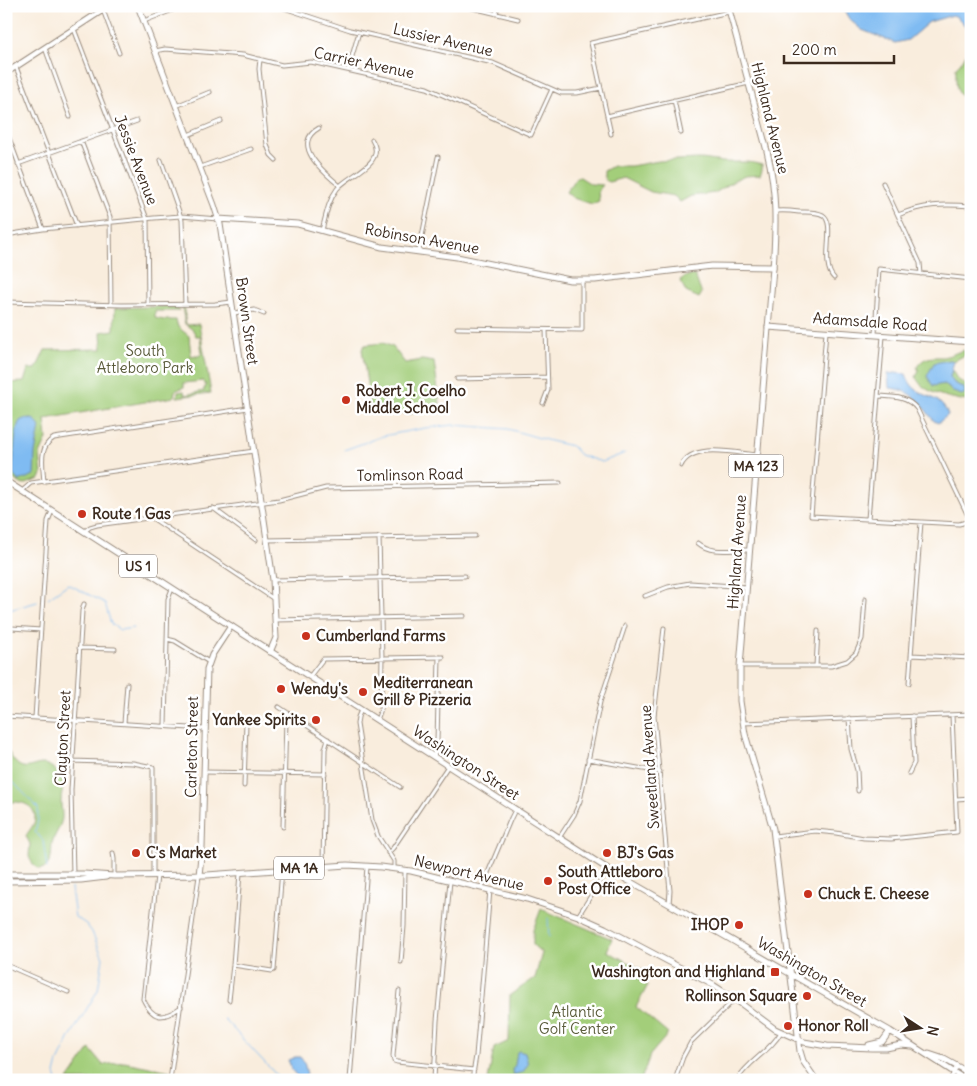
<svg xmlns="http://www.w3.org/2000/svg" width="977" height="1086" viewBox="0 0 977 1086" font-family="Delius,sans-serif">
	<rect width="100%" height="100%" fill="#fff"/>
	<filter id="ink" filterUnits="userSpaceOnUse"><feTurbulence type="fractalNoise" baseFrequency=".02" numOctaves="2"/><feDisplacementMap in="SourceGraphic" scale="10" xChannelSelector="R" yChannelSelector="G"/><feConvolveMatrix kernelMatrix="1 2 1 2 8 2 1 2 1" color-interpolation-filters="sRGB"/></filter>
	<filter id="wash" filterUnits="userSpaceOnUse"><feTurbulence type="fractalNoise" baseFrequency=".0096" numOctaves="4" result="noise"/><feDisplacementMap in="SourceGraphic" scale="20" xChannelSelector="R" yChannelSelector="G"/><feGaussianBlur stdDeviation="1.12" result="paint"/><feColorMatrix in="noise" values="0 0 0 0 0 0 0 0 0 0 0 0 0 0 0 0 0 1.4 0 .05"/><feComposite in="paint" operator="in"/></filter>
	<g filter="url(#wash)">
		<rect width="100%" height="100%" fill="#f9eddd"/>
		<!-- green -->
		<path fill="#a3ce7a" stroke="#6f7c4c" d="M971,50V102C954,97 956,82 956,67C963,62 963,55 971,50Z
			M698,159C706,159 714,161 722,162C735,163 749,160 762,165V170L760,175L745,176L734,181L715,193L691,196L680,202L674,196L651,192L623,178L609,182L606,181L604,176V171L613,166H631L659,161Z
			M576,177H580L591,184L603,185L598,191L599,201L592,204L573,198L566,192Z
			M694,275C698,280 698,287 702,293L699,298L686,292L680,280L687,276Z
			M177,306L179,311H155V318L164,320H176L178,327L189,336L191,356L196,355V357L202,354L200,336H196L193,330L185,324L182,306H184L186,325L199,324L211,393L177,397L178,392L184,391L185,395L204,391V388L206,387V384H204L203,381L184,383V387L175,391L174,397L45,419L47,439L40,454L42,474L40,479L23,485L8,476V383L24,382L28,369H36L45,350L102,349L101,332L114,330L115,308Z
			M383,343L393,347L405,363L422,360L434,362L440,404L436,410L407,414L392,411L374,414L371,411L362,349L365,345Z
			M964,350L965,355L954,361L950,360L938,363L941,384L945,385L953,392L964,388L954,383L950,377L952,370L957,379L971,388V402C954,398 923,395 916,377L919,371L917,367C924,356 932,357 943,357C950,356 957,352 964,350Z
			M6,747C25,788 35,751 55,770C68,782 61,789 61,802C61,810 64,817 60,825C58,831 54,836 52,843C51,852 53,860 45,868L39,869L33,865L29,856L30,844L26,836C29,830 35,825 35,818C35,803 17,800 6,803Z
			M541,909L612,939L607,951L644,971L639,980L648,985L636,1007L668,1034L650,1055L641,1080H488L494,1048L509,1041L510,995L535,978L542,953L533,945V930Z
			M90,1049L103,1065L124,1062L170,1071L168,1080H68Z"/>
		<!-- water -->
		<path fill="#7fbbf2" stroke="#5d7288" d="M841,6H971V33C966,27 960,18 953,15L929,22L908,40L895,43L862,30L850,20Z
			M950,360L954,361L950,377L954,383L964,388L965,393L962,395L953,392L945,384L933,386L927,376L934,363Z
			M895,373L906,374C915,402 939,390 948,415L938,423L934,421C920,403 913,390 889,388L888,374Z
			M28,418L35,420L40,427L35,453L34,475L19,481L14,476L13,472C14,461 14,429 20,421C23,419 24,419 28,418Z
			M519,1051L525,1053L528,1064L523,1072L513,1075L512,1070L515,1065L517,1052Z
			M295,1057H300L304,1062L307,1074L303,1078C292,1076 292,1068 288,1060Z"/>
		<g fill="none" stroke-linecap="round" stroke-linejoin="round">
			<!-- stream -->
			<path stroke="#7fbbf2" stroke-width="1" d="M344,450L383,436L425,428L454,425L508,429L550,441L572,446L580,455L602,462L625,453
				M48,598L68,584L105,603L111,624L120,630L133,628
				M6,611L37,602
				M6,781L13,782L38,808V820L35,832L43,840L47,868
				M548,918L549,937
				M224,1019L281,1080
				M57,1080L55,1074L58,1062L70,1037L98,990L103,958L92,932L86,924L75,917L71,888"/>
		</g>
	</g>
	<g filter="url(#ink)">
		<g fill="none" stroke-linecap="round" stroke-linejoin="round">
			<defs>
				<path id="street" d="M278,6L350,30L493,63L561,93H577L601,88
					M464,6L518,19
					M103,10L119,53
					M496,14L498,6
					M144,21L178,8
					M74,29L147,219L148,305
					M45,48L70,117
					M155,51L165,49L243,55L282,65L311,62L427,88L531,135L552,89
					M260,59L259,69L267,145L271,155L276,160
					M16,67L77,226
					M348,70L359,32
					M674,100L681,133
					M176,106L210,92
					M607,116L749,83
					M319,128C289,145 326,174 340,186
					M6,130L43,229
					M611,134L591,43L729,12
					M188,135L221,121
					M81,141L110,217L111,305
					M161,160L182,220L185,304
					M18,164L137,121
					M200,167L251,149
					M883,183L920,263L921,274
					M776,211C784,210 792,211 799,212C807,212 816,211 823,215C837,224 819,263 834,278
					M898,215C924,204 943,204 971,206
					M6,224L9,234
					M322,230C326,216 328,201 337,189C349,174 387,164 372,140
					M6,235L43,229L154,218L181,216L218,219
					M419,251L438,157
					M6,302L122,305L215,304L232,302
					M234,313L254,310L264,314
					M457,328L582,330V281
					M826,332L811,516L959,524L970,521
					M875,334L879,269L971,279
					M457,379L547,377
					M878,396C893,397 907,396 917,409L970,520
					M543,403L548,390L546,330
					M681,466C692,442 735,453 757,455
					M44,482C43,466 38,447 54,438L248,408
					M22,491L31,483L254,451
					M213,508L256,540
					M152,518L274,599
					M868,519L883,336
					M85,531L90,527L97,525L279,500L326,488L560,483
					M267,540L475,536
					M698,543C712,555 733,549 750,550
					M273,580L465,576
					M645,596L668,587L690,583L747,587
					M275,620L464,616
					M12,628L41,630
					M664,628L654,716L670,891L669,904
					M167,639L175,641L209,662
					M79,648L115,649
					M911,655L971,658
					M740,666H831L847,661L856,653L862,639L865,599
					M816,666L818,631
					M310,676L323,659L443,657
					M909,683L921,522
					M279,707L400,787
					M361,710L358,717L357,724L372,820L378,836L394,861V868
					M6,716L205,729
					M35,718L48,521L52,511
					M849,718L851,749L857,770L858,791
					M377,720L381,709L382,658L379,537
					M124,723L127,684
					M743,723L971,714
					M165,726L168,599L172,589
					M434,757L437,742L439,657
					M588,759L660,772
					M72,761L133,763L153,767V876
					M204,772L325,774
					M909,773L914,763L912,716
					M244,786L246,722
					M956,799L971,798
					M283,827L286,720L288,713
					M774,836L815,831L836,833L864,838L891,839L957,832L952,715
					M559,838L574,815L580,801L600,702L625,626
					M113,853L114,859V876
					M388,853L393,848L448,766
					M323,866L325,749L328,739
					M73,874L71,790L82,611L84,604
					M157,876L143,999C153,1020 163,1020 181,1007
					M482,887L511,818L515,810
					M578,916L608,869
					M401,962L404,926L405,870
					M6,965L68,992
					M233,965L272,971L274,970L282,870
					M399,991L393,1056L394,1061L397,1062L474,1070
					M229,1000L233,965L240,873
					M170,1080L199,876
					M350,1080L367,867
					M434,1080L437,1021L450,881
					M472,1080L476,1056L490,890
					M675,1080L683,1057L691,1042L735,999
					M737,1080C748,1061 771,1051 781,1032
					M950,1080L957,1066"/>
				<path id="secondary" d="M138,6L214,205L220,224L273,580L276,638L270,652
					M6,73L109,6
					M218,219L298,224L382,247L457,257L570,280H595L712,266L773,267
					M768,327L971,342
					M199,875L202,847L207,669L212,655L231,626"/>
				<path id="primary" d="M728,6L767,151C777,191 776,228 773,268L740,666V701L745,734L773,829L800,1051L803,1061L816,1080
					M6,481L608,869L890,1031L966,1080
					M6,874H84L114,876L207,875L347,865L381,867L411,871L527,899L578,916L605,928L713,985L735,999L775,1029L804,1042L827,1046L872,1048H886L901,1045L912,1046
					M6,881L81,880L106,877
					M869,1045L882,1042L890,1031
					M929,1054L944,1059L971,1074"/>
			</defs>
			<!-- street casing -->
			<use href="#street" stroke="#9a8c7e" stroke-width="5"/>
			<!-- secondary casing -->
			<use href="#secondary" stroke="#9a8c7e" stroke-width="7"/>
			<!-- primary casing -->
			<use href="#primary" stroke="#9a8c7e" stroke-width="7"/>
			<!-- street -->
			<use href="#street" stroke="#fff" stroke-width="3"/>
			<!-- secondary -->
			<use href="#secondary" stroke="#fff" stroke-width="5"/>
			<!-- primary -->
			<use href="#primary" stroke="#fff" stroke-width="5"/>
		</g>
	</g>
	<!-- markers -->
	<g fill="#c8321e" stroke="#fff" stroke-width="2">
		<circle cx="346" cy="400" r="5"/>
		<circle cx="82" cy="514" r="5"/>
		<circle cx="306" cy="636" r="5"/>
		<circle cx="281" cy="689" r="5"/>
		<circle cx="363" cy="692" r="5"/>
		<circle cx="316" cy="720" r="5"/>
		<circle cx="136" cy="853" r="5"/>
		<circle cx="607" cy="853" r="5"/>
		<circle cx="548" cy="881" r="5"/>
		<circle cx="808" cy="894" r="5"/>
		<circle cx="739" cy="925" r="5"/>
		<rect x="770" y="967" width="10" height="10" rx="2.5"/>
		<circle cx="807" cy="996" r="5"/>
		<circle cx="788" cy="1026" r="5"/>
	</g>
	<g text-anchor="middle" stroke-width="5" stroke-linejoin="round" paint-order="stroke">
		<!-- shield labels -->
		<g fill="#fff" stroke="#766a62" stroke-width="1">
			<rect x="728.5" y="454.5" width="55" height="23" rx="4"/>
			<rect x="119" y="554.5" width="38" height="23" rx="4"/>
			<rect x="274" y="856.5" width="50" height="23" rx="4"/>
		</g>
		<g font-size="14" font-weight="bold" fill="#3b2a1e">
			<text x="756" y="471">MA 123</text>
			<text x="138" y="571">US 1</text>
			<text x="299" y="873">MA 1A</text>
		</g>
		<!-- street labels -->
		<g font-size="15" fill="#3b2a1e" stroke="#fff">
			<text transform="translate(443 40) rotate(13)" y="5">Lussier Avenue</text>
			<text transform="translate(364 63) rotate(12)" y="5">Carrier Avenue</text>
			<text transform="translate(770 118) rotate(76)" y="5">Highland Avenue</text>
			<text transform="translate(136 160) rotate(69)" y="5">Jessie Avenue</text>
			<text transform="translate(422 239) rotate(10)" y="5">Robinson Avenue</text>
			<text transform="translate(247 321) rotate(82)" y="5">Brown Street</text>
			<text transform="translate(870 322) rotate(4)" y="5">Adamsdale Road</text>
			<text transform="translate(410 475) rotate(-1)" y="5">Tomlinson Road</text>
			<text transform="translate(737 552) rotate(-86)" y="5">Highland Avenue</text>
			<text transform="translate(63 738) rotate(-87)" y="5">Clayton Street</text>
			<text transform="translate(192 747) rotate(-89)" y="5">Carleton Street</text>
			<text transform="translate(466 763) rotate(33)" y="5">Washington Street</text>
			<text transform="translate(650 767) rotate(-94)" y="5">Sweetland Avenue</text>
			<text transform="translate(469 873) rotate(13)" y="5">Newport Avenue</text>
			<text transform="translate(812 972) rotate(30)" y="5">Washington Street</text>
		</g>
		<!-- park labels -->
		<g font-size="15" fill="#5a5b3a" stroke="#fff">
			<text x="145" y="356">South<tspan x="145" dy="17">Attleboro Park</tspan></text>
			<text x="577" y="1017">Atlantic<tspan x="577" dy="17">Golf Center</tspan></text>
		</g>
		<!-- poi labels -->
		<g font-size="15" font-weight="bold" fill="#3b2a1e" stroke="#fff" text-anchor="start">
			<text x="356" y="396">Robert J. Coelho<tspan x="356" dy="17">Middle School</tspan></text>
			<text x="92" y="519">Route 1 Gas</text>
			<text x="316" y="641">Cumberland Farms</text>
			<text x="373" y="688">Mediterranean<tspan x="373" dy="17">Grill &amp; Pizzeria</tspan></text>
			<text x="291" y="694">Wendy's</text>
			<text x="306" y="725" text-anchor="end">Yankee Spirits</text>
			<text x="146" y="858">C's Market</text>
			<text x="617" y="858">BJ's Gas</text>
			<text x="558" y="877">South Attleboro<tspan x="558" dy="17">Post Office</tspan></text>
			<text x="818" y="899">Chuck E. Cheese</text>
			<text x="729" y="930" text-anchor="end">IHOP</text>
			<text x="765" y="977" text-anchor="end">Washington and Highland</text>
			<text x="797" y="1001" text-anchor="end">Rollinson Square</text>
			<text x="798" y="1031">Honor Roll</text>
		</g>
	</g>
	<!-- margin -->
	<rect width="977" height="1086" fill="none" stroke="#fff" stroke-width="25"/>
	<!-- north arrow -->
	<g transform="translate(920 1028) rotate(102)" stroke="#ffffff" stroke-width="4" paint-order="stroke">
	<path d="M0-4L9 19L0 12L-9 19Z" fill="#3b2a1e"/>
	<text y="-8" font-size="14" font-weight="bold" text-anchor="middle" fill="#3b2a1e">N</text>
	</g>
	<!-- scale -->
	<path d="M784 55v8h110v-8" fill="none" stroke="#3b2a1e" stroke-width="2.5"/>
	<text x="792" y="55" font-size="15" fill="#3b2a1e" stroke="#ffffff" stroke-width="4" paint-order="stroke">200 m</text>
</svg>
